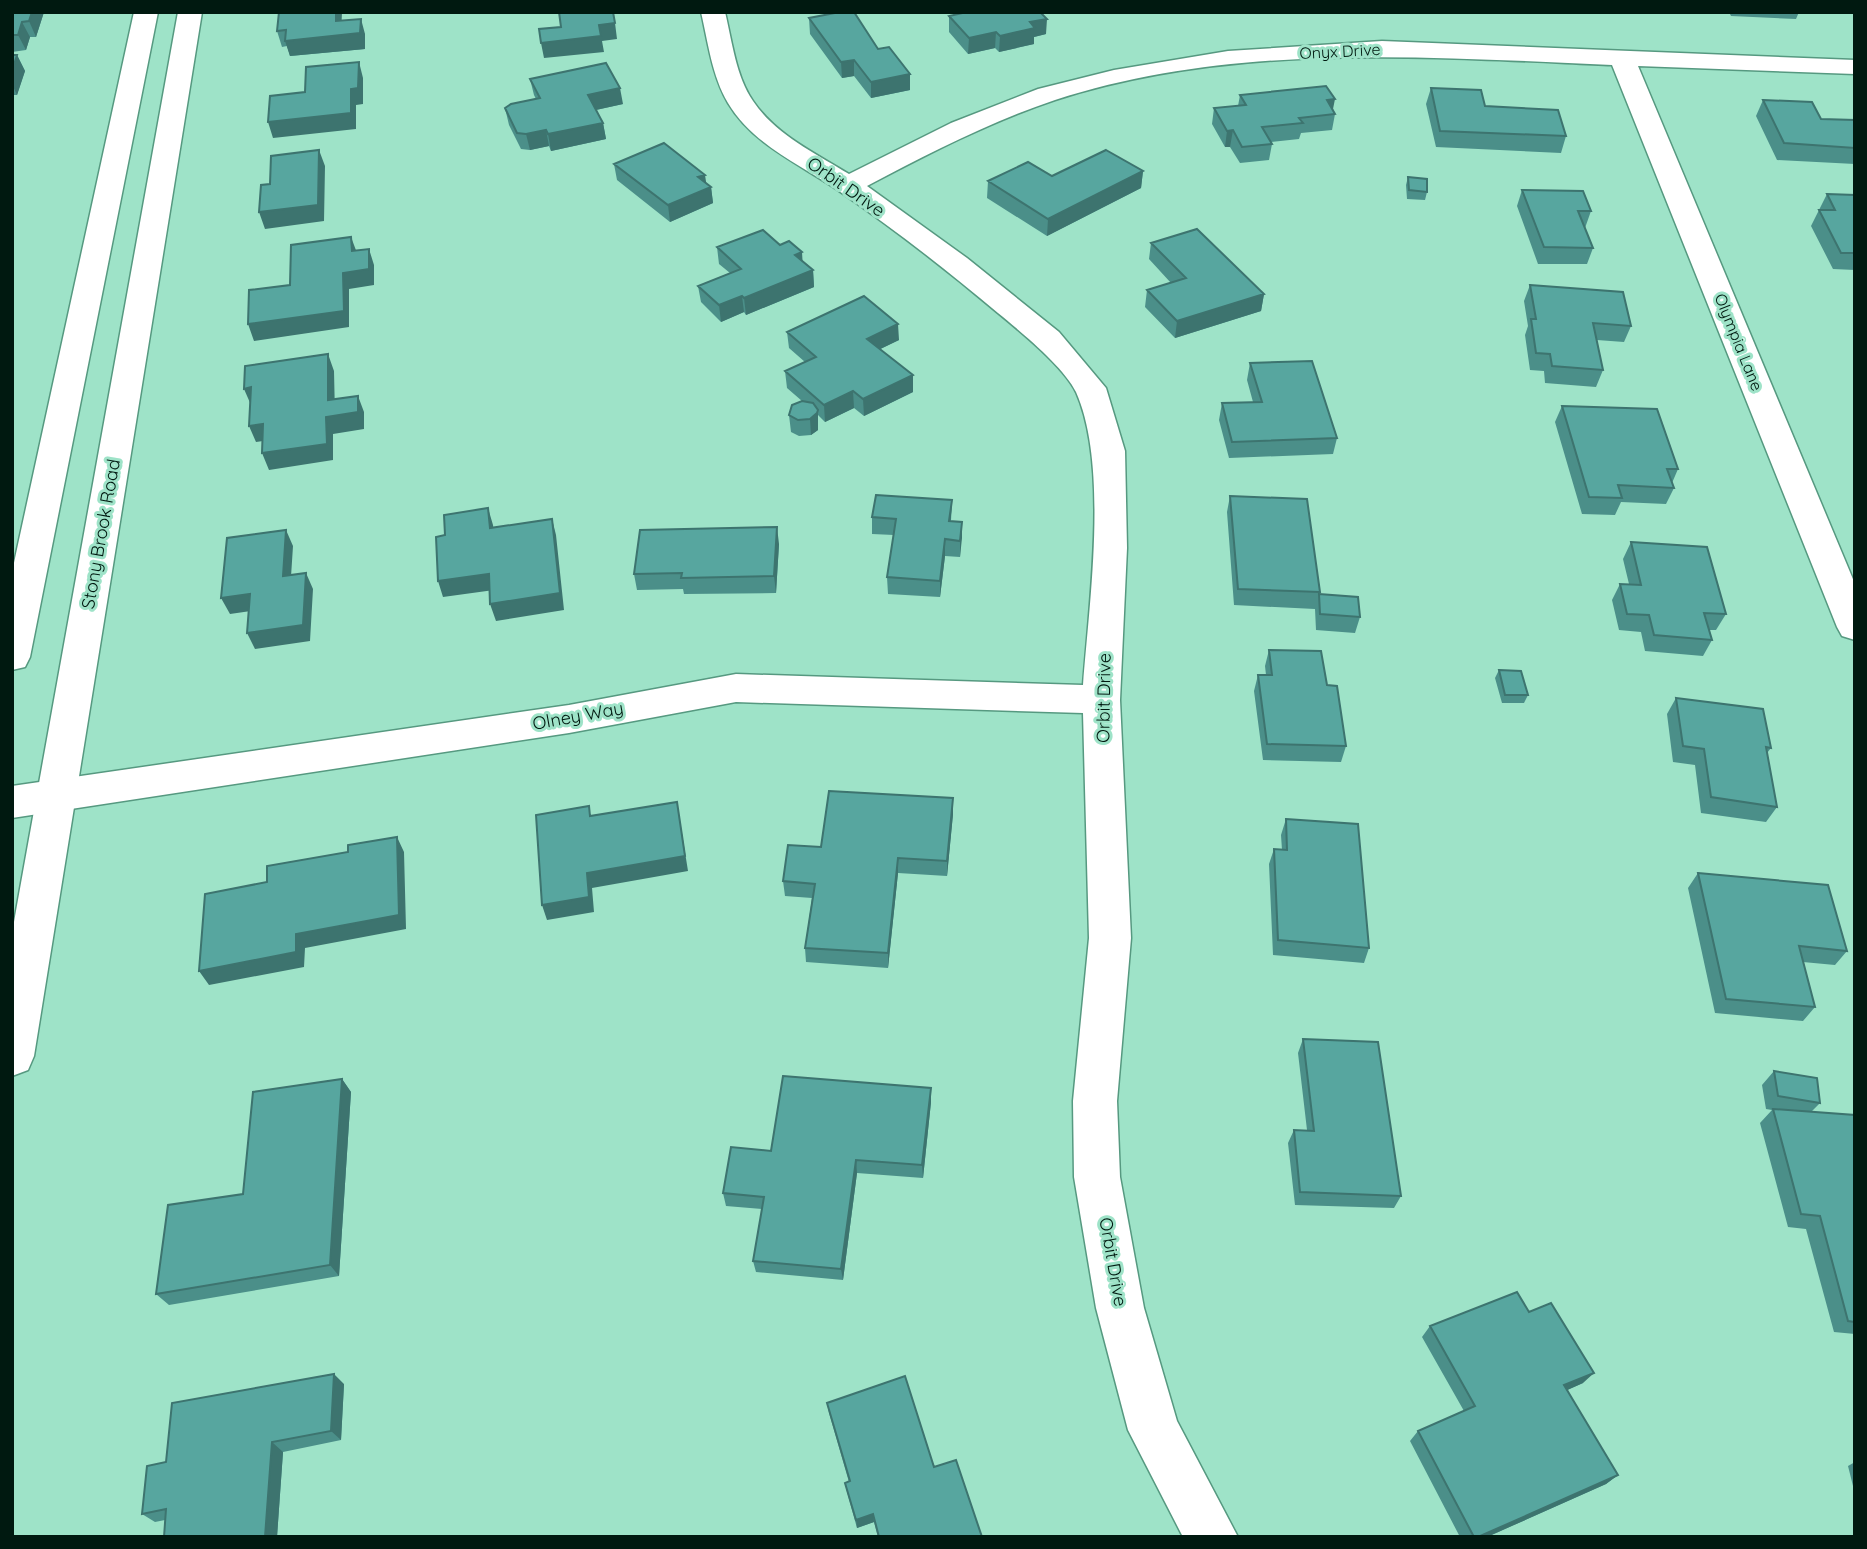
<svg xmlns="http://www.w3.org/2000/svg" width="1867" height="1549" viewBox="0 0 1867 1549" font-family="Quicksand,sans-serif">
	<rect width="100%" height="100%" fill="#9ee3c8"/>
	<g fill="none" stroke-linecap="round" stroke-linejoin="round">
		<defs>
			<path id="street" d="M701,12H725C732,41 736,77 753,101C776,135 815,153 849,174L951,123L1038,89L1114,70L1228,51L1382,41L1855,60V74L1638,66L1855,584V640L1842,636L1837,627L1612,65C1427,57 1234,42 1055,100C989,122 928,154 867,186L967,258L1059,332L1106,388L1125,451L1127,548L1120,700L1131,938L1117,1101L1120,1177L1144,1308L1177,1421L1238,1537H1183L1128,1430L1096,1308L1074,1177L1073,1101L1089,938L1083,713L736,702L569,733L12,818V786L569,705L736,674L1083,685C1089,604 1109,466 1076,392C1064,367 1020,331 998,313C947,270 894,229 839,191C800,164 753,145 728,103C712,76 708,42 701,12Z"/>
			<path id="secondary" d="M134,12H158L30,657L25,667L12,670V572Z
				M178,12H202L34,1056L28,1070L12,1076V933Z"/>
		</defs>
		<!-- street casing -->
		<use href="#street" stroke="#569980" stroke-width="3"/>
		<!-- secondary casing -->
		<use href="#secondary" stroke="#569980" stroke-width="3"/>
		<!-- street -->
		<use href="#street" fill="#fff" fill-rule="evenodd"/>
		<!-- secondary -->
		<use href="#secondary" fill="#fff" fill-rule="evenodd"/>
	</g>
	<!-- wall -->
	<path fill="#4b8f89" d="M12,12H44L36,37H30L26,50L12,52Z
		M1590,12H1623V13Z
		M1729,12H1799L1796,19L1731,16Z
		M949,16L1046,34L1034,37V44L999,52L995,48L968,54L949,32Z
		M809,18L878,49L910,74V90L871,98L854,76L842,78L810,34Z
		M342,20L365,34V49L290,56L287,46L282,47L277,31Z
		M12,55H17L25,71L17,95H12Z
		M530,79L623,104L596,110L603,123L606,139L551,151L549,146L530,150L521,149L509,125L505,108L536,99L534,95Z
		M1431,88L1485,106L1566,136L1561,153L1436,147L1426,104Z
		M1240,95L1333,109L1335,114L1332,130L1301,133L1299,139L1271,142L1272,144L1269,160L1240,163L1230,147H1225L1212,124L1214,108L1238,106Z
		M1763,100L1821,119L1855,120V164L1777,160L1756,116Z
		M614,164L706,183L711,187L713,203L670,222L617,180Z
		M1143,171L1141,188L1047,236L987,198L988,181Z
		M1408,177L1427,192L1425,200L1407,199L1406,185Z
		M1522,190L1591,211L1585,228L1593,248L1587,264H1538L1517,206Z
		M1827,194L1855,195V270L1833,269L1811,226Z
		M1151,243L1264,294L1261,311L1175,338L1145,307L1147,290L1171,283L1149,259Z
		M780,245L802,252V261L813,270L814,287L746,315L744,312L721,322L701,302L698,286L730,273L719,264L717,247Z
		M1530,285L1631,326L1624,342L1597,340L1603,370L1596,387L1545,383L1544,371L1530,370L1525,335L1528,326L1524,301Z
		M787,332L899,340L880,349L913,375V392L864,416L854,408L825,422L818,415V430L811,435L799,436L791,432L789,415L802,401L787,388L785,371L805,362L789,348Z
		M1250,363L1337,438L1333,454L1229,458L1219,420L1222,403L1253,402L1247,380Z
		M1562,406L1678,469L1672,483L1674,488L1666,504L1621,502L1615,515L1582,514L1555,422Z
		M1230,496L1320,592L1319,594L1360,617L1355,633L1316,630L1315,609L1234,605L1227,512Z
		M952,500L951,521L962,522L960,557L945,556L940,597L888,594L887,577L894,535L872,534V517Z
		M1631,542L1726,614L1716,630H1709L1712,640L1703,656L1645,651L1641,632L1619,630L1612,600L1620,584H1629L1623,559Z
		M779,544L776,593L684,594L683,589L637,590L634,574Z
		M1269,650L1327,685L1346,746L1341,762L1263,760L1254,691L1258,675H1266L1265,666Z
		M1499,670L1528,695L1524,703H1502L1495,678Z
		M1676,698L1771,748L1767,753L1777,807L1766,822L1701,813L1695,765L1673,762L1667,714Z
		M953,814L947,876L898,873L888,968L806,962L805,948L812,898L785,896L783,881L821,847Z
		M1286,819L1369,948L1364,963L1273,955L1269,864L1274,849L1282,850L1281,835Z
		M1698,873L1847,951L1835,965L1803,962L1815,1007L1803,1021L1715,1013L1688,888Z
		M1303,1039L1401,1196L1394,1208L1295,1205L1288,1143L1294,1130H1307L1298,1053Z
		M1774,1071L1820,1103L1811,1112L1855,1115V1334L1834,1332L1806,1229L1788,1227L1760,1123L1772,1110L1766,1109L1762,1085Z
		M342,1079L351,1092L339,1276L169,1305L156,1294Z
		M931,1102L923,1178L857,1173L843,1280L756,1272L753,1261L762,1209L726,1206L723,1193L771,1151Z
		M1529,1312L1583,1383L1567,1390L1618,1475L1606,1484L1487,1537H1460L1410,1441L1418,1431L1464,1411L1422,1337L1430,1326Z
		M344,1384L341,1440L283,1452L277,1537H164L165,1520L155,1522L142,1514Z
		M827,1403L934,1467L982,1537H878L874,1522L857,1528L847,1492L845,1483L849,1482L829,1413Z
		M1855,1462V1494L1848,1466Z"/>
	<!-- shaded-wall -->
	<path fill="#3d746f" d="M32,12H44L36,37L29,21Z
		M336,12H342L341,35L361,19L365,34V49L290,56L285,41L336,21Z
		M1047,19L1046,34L1034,37V44L999,52L1000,36L1030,22Z
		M22,22L30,37L26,50L18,35Z
		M615,23L617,39L602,41L604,52L544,58L541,43L599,25Z
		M996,32L995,48L968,54L969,38Z
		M17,55L25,71L17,95L12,84V71Z
		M854,60V76L842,78L841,62Z
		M359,62L363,78V104L356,105V129L273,138L268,122L351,89Z
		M910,74V90L871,98V82Z
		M620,88L623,104L591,111L588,95Z
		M1335,99L1332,114L1327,100Z
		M603,123L606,139L551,151L548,134Z
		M546,130L549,146L530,150L526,134Z
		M1233,130L1230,147H1225L1227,131Z
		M319,150L325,166L324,221L265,229L259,212Z
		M1143,171L1141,188L1047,236L1048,219Z
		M705,175L707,188L711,187L713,203L670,222L668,205L698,177Z
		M351,237L357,253L352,251Z
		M369,249L374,265V285L349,289V327L254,341L248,324L343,273Z
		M802,252L803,269L795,255Z
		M813,270L814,287L746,315L744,298Z
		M1264,294L1261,311L1175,338L1177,321Z
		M742,296L744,312L721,322L719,305Z
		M898,324L899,340L868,355L867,339Z
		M328,354L334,371L335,416L358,396L364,412V429L333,434V460L269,470L262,453L326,417L328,400Z
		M913,375V392L864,416L863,399Z
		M251,387V405L244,389Z
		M853,391L854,408L825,422L824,405Z
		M818,410V430L811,435L810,419Z
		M263,424L270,440L256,442L249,426Z
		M952,500L951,516L948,537L949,521Z
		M488,508L493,525L495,544L490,528Z
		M552,519L556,535L564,610L496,621L490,604Z
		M962,522V538L960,557V541Z
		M777,527L779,544L776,593L774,576Z
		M286,530L293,546L290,592L283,576Z
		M945,539V556L940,597V581Z
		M306,573L313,589L310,641L255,649L247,633Z
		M489,574L494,590L443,597L438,581Z
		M250,594L258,610L230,614L221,598Z
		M953,798V814L947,876V861Z
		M677,802L688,871L592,888L594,912L547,920L542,905L587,873Z
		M397,837L404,852L406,929L305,948L304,967L209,985L199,971L296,934Z
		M898,858V873L888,968V953Z
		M342,1079L351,1092L339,1276L330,1265Z
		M931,1088V1102L923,1178L922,1165Z
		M856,1160L857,1173L843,1280L841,1269Z
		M1594,1373L1583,1383L1554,1396L1564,1385Z
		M334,1374L344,1384L341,1440L331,1431Z
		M272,1442L283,1452L277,1537H265Z
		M1618,1475L1606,1484L1487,1537H1478Z
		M873,1514L874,1522L857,1528L856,1520Z"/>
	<!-- building -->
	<path fill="#57a69f" stroke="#3d746f" stroke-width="2" d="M12,12H32L29,21L22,22L18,35H12Z
		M279,12H336V21L361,19L360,33L285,41L286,30L277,31Z
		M559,12H613L615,23L599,25L601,36L541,43L539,29L561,27Z
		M840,12H854L878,49L889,47L910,74L871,82L854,60L841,62L809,18Z
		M967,12H1040L1047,19L1030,22L1035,28L1000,36L996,32L969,38L949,16Z
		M12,55H17L12,71Z
		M359,62L358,88L351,89V113L268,122L270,96L305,92L306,67Z
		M606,63L620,88L588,95L603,123L548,134L546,130L526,134L517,133L505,108L511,104L540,98L530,79Z
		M1326,86L1335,99L1327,100L1335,114L1299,118L1303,123L1262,127L1272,144L1242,147L1233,130L1227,131L1214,108L1246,105L1240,95Z
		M1431,88L1481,90L1485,106L1558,110L1566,136L1440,131Z
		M1763,100L1812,102L1821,119L1855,120V148L1784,143Z
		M664,143L705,175L698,177L711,187L668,205L614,164Z
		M319,150L318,205L259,212L261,185L270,184L271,156Z
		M1106,150L1143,171L1048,219L988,181L1028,162L1052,176Z
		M1408,177L1427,179V192L1409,190Z
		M1522,190L1583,191L1591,211H1578L1593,248L1544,247Z
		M1827,194L1855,195V253H1841L1819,210H1835Z
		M1197,229L1264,294L1177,321L1147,290L1186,278L1151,243Z
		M763,230L780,245L789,241L802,252L795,255L813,270L744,298L742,296L719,305L698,286L741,269L717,247Z
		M351,237L352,251L369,249V269L343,273L344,311L248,324L249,290L290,285L291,245Z
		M1530,285L1623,292L1631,326L1593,323L1603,370L1552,366L1550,354L1536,353L1531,319H1536Z
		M864,296L898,324L867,339L913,375L863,399L853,391L824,405L785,371L816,357L787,332Z
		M328,354V400L358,396V412L326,417L327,444L262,453L263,424L249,426L251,387L244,389L245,366Z
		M1312,361L1337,438L1232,442L1222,403L1262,402L1250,363Z
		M802,401L813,403L818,410L817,413L810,419L798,420L789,415L792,405Z
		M1562,406L1657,409L1678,469H1667L1674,488L1618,485L1622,498L1589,497Z
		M876,495L952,500L949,521L962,522L960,541L945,539L940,581L887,577L896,519L872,517Z
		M1230,496L1307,499L1320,592L1238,589Z
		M488,508L490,528L552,519L560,593L490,604L489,574L438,581L436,537L445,535L444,515Z
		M777,527L774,576L681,578L682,573L634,574L640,530Z
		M286,530L283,576L306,573L303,625L247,633L250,594L221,598L227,538Z
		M1631,542L1707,547L1726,614L1704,613L1712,640L1654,635L1649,615L1627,614L1620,584L1641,585Z
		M1319,594L1358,597L1360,617L1320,614Z
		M1269,650L1321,651L1327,685L1337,686L1346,746L1267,744L1258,675H1272Z
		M1499,670L1521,671L1528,695H1505Z
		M1676,698L1763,709L1771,748L1766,747L1777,807L1711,797L1704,749L1683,746Z
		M829,791L953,798L947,861L898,858L888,953L805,948L815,884L783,881L788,845L821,847Z
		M677,802L685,856L587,873L589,897L542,905L536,815L589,806L590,816Z
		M1286,819L1358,824L1369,948L1278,940L1274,849L1287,850Z
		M397,837L399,915L296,934V952L199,971L205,894L267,882V866L348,852V845Z
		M1698,873L1828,885L1847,951L1799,946L1815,1007L1726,999Z
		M1303,1039L1378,1042L1401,1196L1300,1192L1294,1130L1314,1131Z
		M1774,1071L1817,1078L1820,1103L1778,1096Z
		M783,1076L931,1088L922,1165L856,1160L841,1269L753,1261L764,1197L723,1193L731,1147L771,1151Z
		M342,1079L330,1265L156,1294L168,1205L243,1194L253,1092Z
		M1773,1109L1855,1115V1322L1848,1321L1820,1216L1801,1214Z
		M1517,1292L1529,1312L1551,1303L1594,1373L1564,1385L1618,1475L1478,1537H1474L1418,1431L1475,1406L1430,1326Z
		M334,1374L331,1431L272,1442L265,1537H164L166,1509L142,1514L147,1466L166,1462L172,1403Z
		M905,1376L934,1467L956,1460L982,1537H879L873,1514L856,1520L845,1483L850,1481L827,1403Z"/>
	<g text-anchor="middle" stroke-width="6" stroke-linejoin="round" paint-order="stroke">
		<!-- far-street labels -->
		<g font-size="16" fill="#001910" stroke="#9ee3c8">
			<text transform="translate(1340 51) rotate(-3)" y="6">Onyx Drive</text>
			<text transform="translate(1739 342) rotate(68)" y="6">Olympia Lane</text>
		</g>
		<!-- street labels -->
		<g font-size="18" fill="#001910" stroke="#9ee3c8">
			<text transform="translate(846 187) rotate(35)" y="6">Orbit Drive</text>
			<text transform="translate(101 534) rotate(-80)" y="6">Stony Brook Road</text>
			<text transform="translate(1104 698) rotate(-89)" y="6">Orbit Drive</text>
			<text transform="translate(578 716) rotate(-10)" y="6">Olney Way</text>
			<text transform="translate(1113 1262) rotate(80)" y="6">Orbit Drive</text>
		</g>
	</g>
	<!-- border -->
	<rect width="1867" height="1549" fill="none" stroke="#001910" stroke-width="28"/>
</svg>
